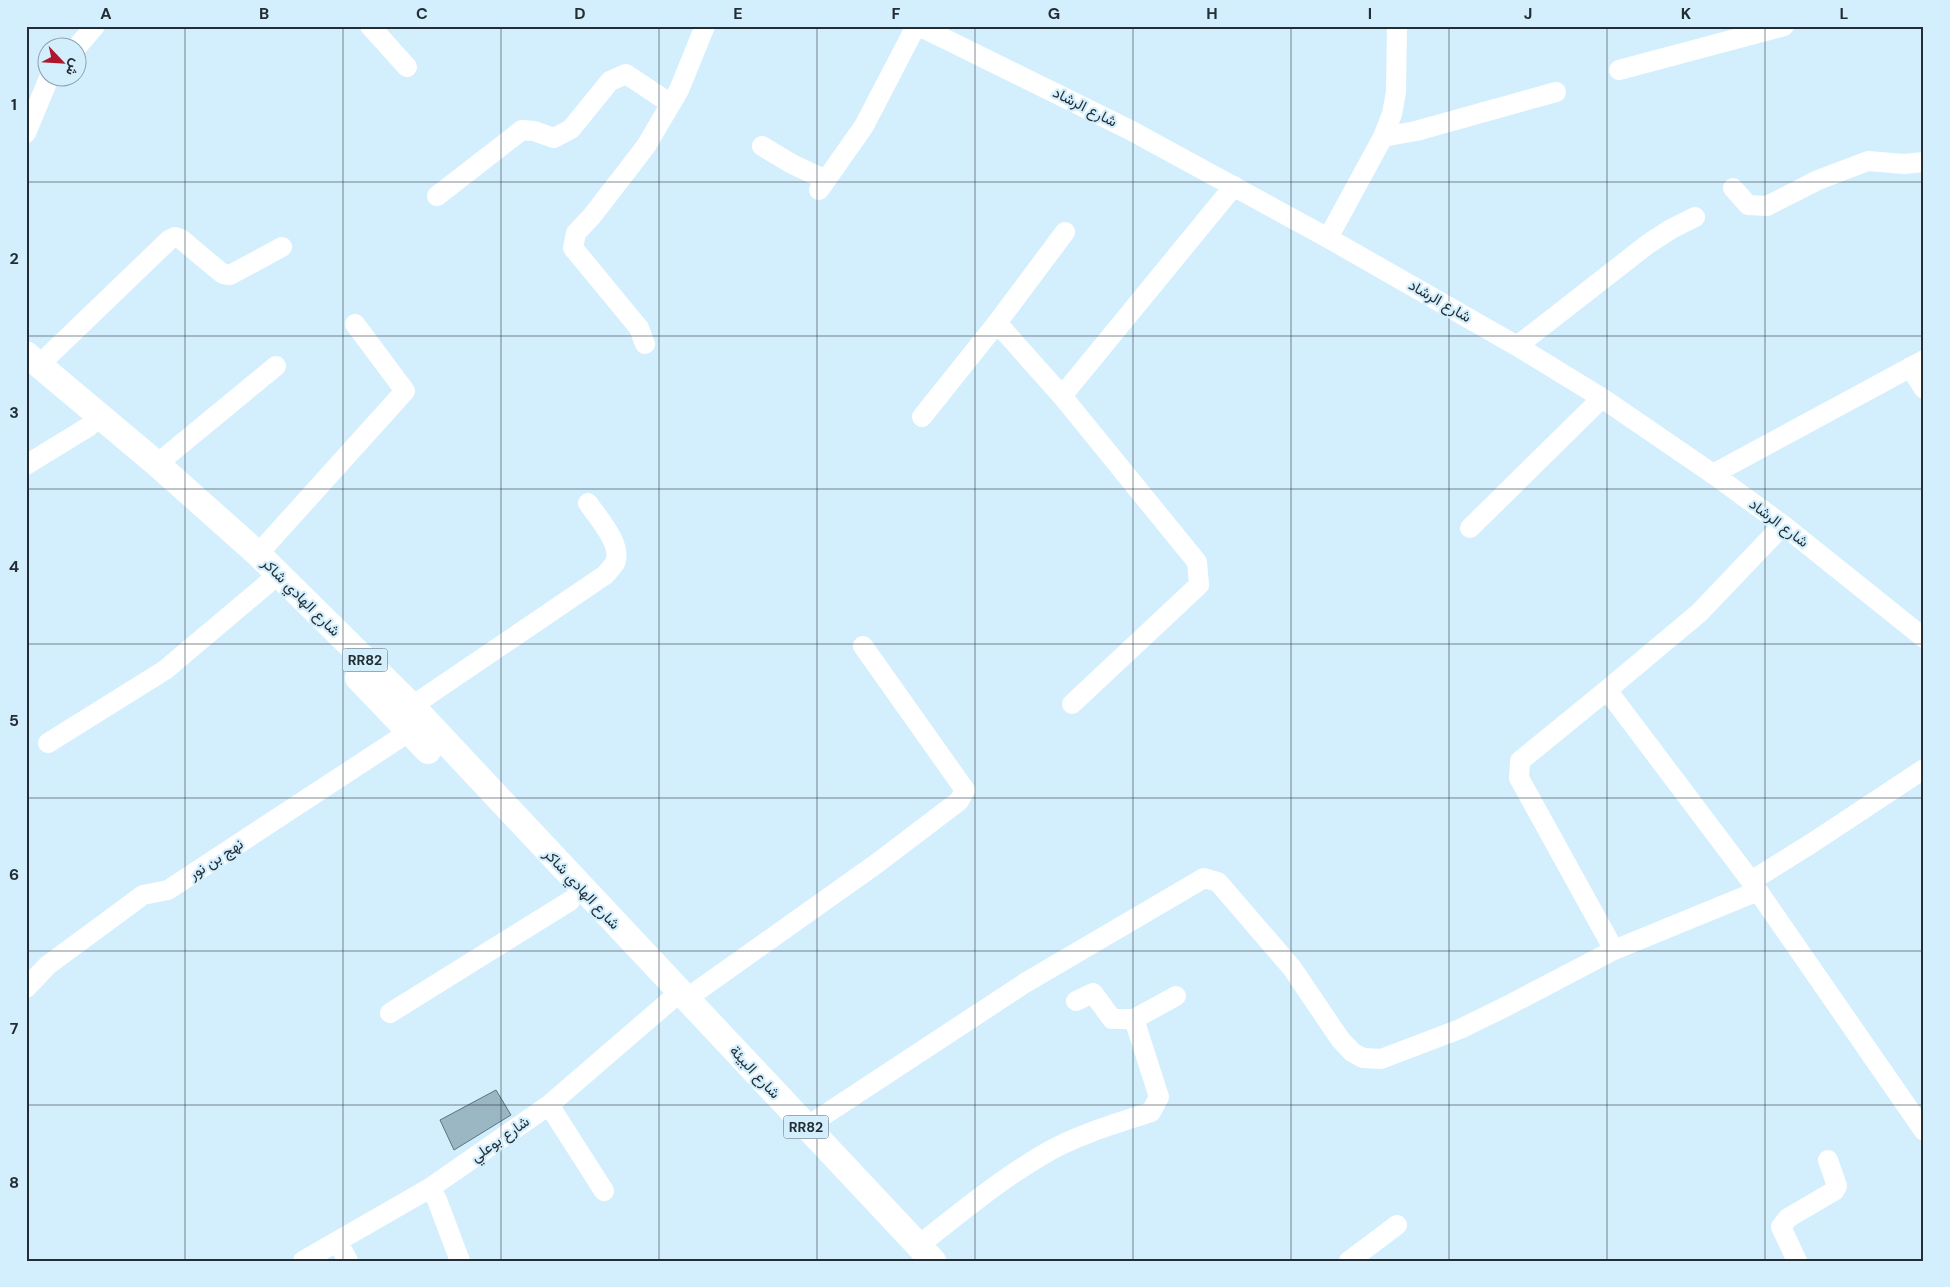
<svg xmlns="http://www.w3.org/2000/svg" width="1950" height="1287" viewBox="0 0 1950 1287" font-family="'DM Sans',Vazirmatn,sans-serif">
	<rect width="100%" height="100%" fill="#d3effd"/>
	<!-- building -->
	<path fill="#9cb7c4" stroke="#5a737f" d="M496,1090L511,1115L454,1150L440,1120Z"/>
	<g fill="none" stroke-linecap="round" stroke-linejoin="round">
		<!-- minor -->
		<path stroke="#fff" stroke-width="20" d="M370,26L407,67
			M919,26L1130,130L1328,238L1517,346L1602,398L1713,474L1783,525L1924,638
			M76,48L95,26
			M1619,70L1784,26
			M26,133L49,78
			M1383,137L1416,131L1556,92
			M762,146L792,164L826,180
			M1733,188L1748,205L1767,206L1818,180L1868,161L1904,164L1924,162
			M819,190L864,126L916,26
			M437,196L522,130L534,131L554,138L571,129L610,81L626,74L671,104
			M1328,238L1383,137L1392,114L1396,92L1397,26
			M997,323L1065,232
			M645,344L639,328L573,248L576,233L592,216L646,146L679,90L705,26
			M1517,346L1648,244L1671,229L1695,217
			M39,365L169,240L175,237L181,239L218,270L223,274L230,275L282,247
			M1910,367L1924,389
			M922,417L997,323L1062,396
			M157,464L276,366
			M26,465L88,427L99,417
			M1713,474L1924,360
			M1783,525L1699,613L1607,690L1751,881L1924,1131
			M1470,528L1602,398
			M258,554L405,391L355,324
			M1607,690L1520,761L1519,778L1614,950L1758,891
			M1072,704L1199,585L1197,562L1062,396L1234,186
			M412,706L605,575C608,572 612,567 615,563C623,545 598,518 588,503
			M48,743L165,670L267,584
			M1751,881L1812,843L1924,769
			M26,988L48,965L143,895L168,890L421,724
			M686,999L876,864L959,801L965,790L863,646
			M1076,1001L1093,993L1112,1019H1134
			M390,1013L570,901
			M549,1105L604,1191
			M806,1127L1025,983L1204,878L1218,882L1292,968L1340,1039L1352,1052L1363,1058L1381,1059L1460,1029L1507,1006L1614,950
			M430,1188L437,1200L460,1261
			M338,1242L348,1261
			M918,1246C961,1212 1003,1177 1051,1150C1083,1133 1118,1123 1151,1112L1159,1097L1134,1019L1176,996
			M303,1261L430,1188L549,1105L680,992
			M1349,1261L1397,1225
			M1797,1261L1781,1227L1788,1218L1834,1191L1837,1186L1828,1160"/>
		<!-- major -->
		<path stroke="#fff" stroke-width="26" d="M26,354L157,464L258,554L412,706L933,1261
			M358,678L428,751"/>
	</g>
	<!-- grid -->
	<path fill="none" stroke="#232d33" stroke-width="1" stroke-opacity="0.55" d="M185,26V1261M343,26V1261M501,26V1261M659,26V1261M817,26V1261M975,26V1261M1133,26V1261M1291,26V1261M1449,26V1261M1607,26V1261M1765,26V1261M26,182H1924M26,336H1924M26,489H1924M26,644H1924M26,798H1924M26,951H1924M26,1105H1924"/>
	<g text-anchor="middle" stroke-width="4.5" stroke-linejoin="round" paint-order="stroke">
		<!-- shield labels -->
		<g fill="#d3effd" stroke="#586770" stroke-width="1">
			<rect x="342.5" y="648.5" width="45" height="23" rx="4"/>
			<rect x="783.5" y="1115.5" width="45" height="23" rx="4"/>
		</g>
		<g font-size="14" font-weight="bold" fill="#232d33">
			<text x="365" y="665">RR82</text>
			<text x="806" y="1132">RR82</text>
		</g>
		<!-- street labels -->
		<g font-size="15" fill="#232d33" stroke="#d3effd">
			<text transform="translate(1085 107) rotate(27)" y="5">شارع الرشاد</text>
			<text transform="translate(1440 301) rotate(30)" y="5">شارع الرشاد</text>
			<text transform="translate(1779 523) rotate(37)" y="5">شارع الرشاد</text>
			<text transform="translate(301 597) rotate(45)" y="5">شارع الهادي شاكر</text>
			<text transform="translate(216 859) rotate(-33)" y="5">نهج بن نور</text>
			<text transform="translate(582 889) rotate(47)" y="5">شارع الهادي شاكر</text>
			<text transform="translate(755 1072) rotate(47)" y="5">شارع البيئة</text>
			<text transform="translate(500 1139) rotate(-35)" y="5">شارع بوعلي</text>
		</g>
	</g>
	<!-- border -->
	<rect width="1950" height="1287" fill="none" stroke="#d3effd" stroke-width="55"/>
	<!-- north arrow -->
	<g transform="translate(62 62) rotate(115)"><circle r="24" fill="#d3effd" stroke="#8da1ac"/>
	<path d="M0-4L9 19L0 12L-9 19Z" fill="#ad182f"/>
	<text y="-8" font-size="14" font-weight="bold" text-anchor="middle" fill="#232d33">ش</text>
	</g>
	<rect x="28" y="28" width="1894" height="1232" fill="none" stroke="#232d33" stroke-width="2"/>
	<g font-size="16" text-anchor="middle" font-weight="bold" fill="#232d33">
		<text x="106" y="19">A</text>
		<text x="264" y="19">B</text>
		<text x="422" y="19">C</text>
		<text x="580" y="19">D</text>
		<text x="738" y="19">E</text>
		<text x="896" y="19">F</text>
		<text x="1054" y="19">G</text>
		<text x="1212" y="19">H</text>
		<text x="1370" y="19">I</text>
		<text x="1528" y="19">J</text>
		<text x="1686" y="19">K</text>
		<text x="1844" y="19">L</text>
		<text x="14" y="110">1</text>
		<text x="14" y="264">2</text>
		<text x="14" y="418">3</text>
		<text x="14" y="572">4</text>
		<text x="14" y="726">5</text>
		<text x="14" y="880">6</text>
		<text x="14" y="1034">7</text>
		<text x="14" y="1188">8</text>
	</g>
</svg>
